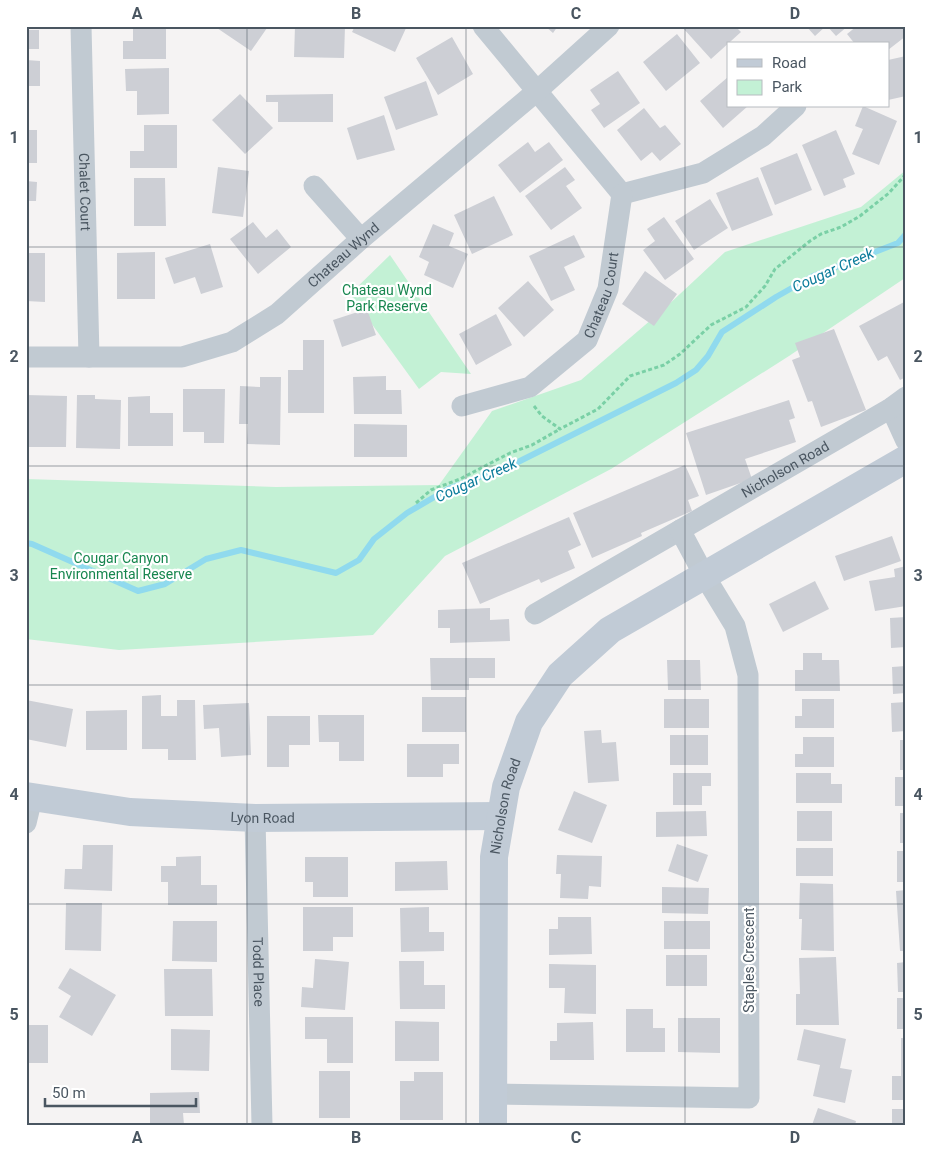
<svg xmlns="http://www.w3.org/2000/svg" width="932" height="1151" viewBox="0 0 932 1151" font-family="Roboto,sans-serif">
	<rect width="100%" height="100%" fill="#f5f3f3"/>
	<!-- green -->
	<path fill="#c3f1d5" d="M906,170L905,278L789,356L611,469L445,556L373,635L119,650L26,639V479L276,487L439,485L492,411L581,380L666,307L725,252L861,207Z
		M390,255L471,374L441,372L419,389L350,294Z"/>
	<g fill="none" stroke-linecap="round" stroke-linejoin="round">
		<!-- stream -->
		<path stroke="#90daee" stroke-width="6" d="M26,543L32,544L138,591L165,584L206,559L241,550L336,573L359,560L374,539L407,513L448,489L514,464L676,383L696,370L708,356L722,332L776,297L813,276L898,243L906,234"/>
	</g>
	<!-- building -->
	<path fill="#cdcfd5" d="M133,26H166V59H123V41H133Z
		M214,26H265L267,28L251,51Z
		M295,26H345L344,58L294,57Z
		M355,26H407L395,52L352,32Z
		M545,26H558L553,33Z
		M686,26H735L741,32L711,59L683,28Z
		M806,26H826L815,36Z
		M827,26H848L836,36Z
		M857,26H905L906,36L888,50V44H855L847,34Z
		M26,30H39V49H26Z
		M677,34L700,63L666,91L643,62Z
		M452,37L473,74L438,95L416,58Z
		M906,56V96L888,100V60Z
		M26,60L40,61V86H26Z
		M169,68V114L137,115V91H126L125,69Z
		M618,71L640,103L604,128L591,110L600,104L590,90Z
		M728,77V106H748L723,128L700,101Z
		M426,81L438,115L396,130L384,97Z
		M240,94L273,128L245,154L212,120Z
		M333,94V122H278V102H266V95Z
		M863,106L897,121L879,165L852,154L863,129L855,126Z
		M644,108L660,128L665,125L681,144L660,161L652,152L641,161L617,130Z
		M384,115L395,150L357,160L347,128Z
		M144,125H177V168H130V151H144Z
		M26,130H37V163H26Z
		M836,130L855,174L843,179L846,187L824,196L802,145Z
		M528,142L535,152L549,142L563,160L520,193L498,165Z
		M797,153L812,190L775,205L760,168Z
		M218,167L249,171L243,217L212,213Z
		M565,167L575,180L566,186L582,208L551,230L525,196Z
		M758,177L773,215L732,231L716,193Z
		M134,178H165L166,226H134Z
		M26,181L37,182L36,201H26Z
		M494,196L513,235L472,254L454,215Z
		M710,199L728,228L694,250L675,221Z
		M664,217L694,259L665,280L643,250L655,241L647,229Z
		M253,222L266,238L277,229L291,247L258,274L230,239Z
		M433,224L454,233L449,246L468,254L453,288L424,275L429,262L419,257Z
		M574,235L585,257L564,267L575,290L551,301L529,256Z
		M210,244L223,287L201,294L195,277L174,284L165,258Z
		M155,252V299H117V253Z
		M26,253H45V302L26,301Z
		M645,271L677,294L654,326L622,304Z
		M528,281L554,310L524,337L498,308Z
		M906,301V377L900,380L887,356L878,361L859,326Z
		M367,309L376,335L342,347L333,320Z
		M496,314L512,345L476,365L459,334Z
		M834,329L866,410L821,427L812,401L808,402L792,360L800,357L795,343Z
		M303,340H324V413H288V370H303Z
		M386,376V390H401L402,414H354L353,377Z
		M260,377H281L280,445L247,444L248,424H239L240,386L260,387Z
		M183,389H225L224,443H204V432H183Z
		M26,395L67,396L66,447H26Z
		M77,395H95V399L121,400L120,449L76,448Z
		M150,396V413H173V446H128V397Z
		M789,400L795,418L789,420L796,442L745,459L752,479L706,495L686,433Z
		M354,424L407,425V457H354Z
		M685,465L699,496L688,500L692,511L641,533L642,536L592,558L573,513Z
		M569,517L581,545L568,551L575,568L541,583L539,579L480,604L462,563Z
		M892,536L901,561L844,581L835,556Z
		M906,566V606L875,611L869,581L895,577L894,569Z
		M815,581L829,609L783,632L769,604Z
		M490,608V620L509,619L510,641L450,643V628H438V610Z
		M906,617V647L891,648L890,618Z
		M803,653H822V660H839L840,691H795V670H803Z
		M430,658H495V678H469V690H431Z
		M667,660H700L701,690H668Z
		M906,666V693L893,694L892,667Z
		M161,695V716H177V700H195L196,760H168V749H142V696Z
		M422,697H466V732H422Z
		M664,699H709V728H664Z
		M802,699H834V728H795V716H802Z
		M26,700L73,709L66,747L26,739Z
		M906,702V731L892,732L891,703Z
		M249,703L251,755L221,757L219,728L204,729L203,705Z
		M127,710V750H86V711Z
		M318,715H364V761H339V742H319Z
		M267,716H310V745H289V767H267Z
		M601,730L602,743L616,742L619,781L588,783L584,731Z
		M670,735H708V765H670Z
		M803,737H834V767H795V754H803Z
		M900,740H906V770H900Z
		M407,744H459V764H443V777H407Z
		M673,773H711V786H702V805H673Z
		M796,773H831V784H842V803H796Z
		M895,777H906V806H895Z
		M574,791L607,805L592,843L558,830Z
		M706,811L707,836L656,837V812Z
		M797,811H832V841H797Z
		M900,813H906V843H900Z
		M677,844L708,855L698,882L668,871Z
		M83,845H113L112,891L64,889L65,869H82Z
		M796,848H833V876H796Z
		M897,851H906V882H897Z
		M557,855L602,856L601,887L589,886L588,899L560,898L561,874H556Z
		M201,856V885H217V905H168V882H161V866H176V857Z
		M305,857H348V897H313V882H305Z
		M447,861L448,890L395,891V862Z
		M800,883L833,884L834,951L801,950L802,919H799Z
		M662,887L709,888L708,914L662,913Z
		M906,890V955H904V951H900L896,891Z
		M66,903H102L101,951L65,950Z
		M303,907H353V937H333V951H303Z
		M429,907V932H444V951L401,952L400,908Z
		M558,917H591L592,954L549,955V929H558Z
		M173,921H217V962L172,961Z
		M664,921H710V949H664Z
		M666,955H707V986H666Z
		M836,957L839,1025H796V994H800L799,958Z
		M315,959L349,962L345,1010L301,1007L302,987L313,988Z
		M399,961H424V985H445V1009H400Z
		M906,962V992H898L897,963Z
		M549,964L596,965V1014L564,1013L565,988H549Z
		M70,968L116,995L92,1036L59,1017L71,996L58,988Z
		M164,969H212L213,1016H165Z
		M897,998H906V1029H897Z
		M626,1009H653V1028H665V1052H626Z
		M305,1017H353V1063H327V1039H305Z
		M678,1018H720V1053L678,1052Z
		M395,1021L439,1022V1061H395Z
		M593,1022L594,1060H550V1041H557V1023Z
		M26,1025H48V1063H26Z
		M171,1029L210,1030L209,1071L171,1070Z
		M804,1029L846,1039L840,1068L852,1070L845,1103L813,1096L820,1065L797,1060Z
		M901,1038H906V1064H904V1069H906V1100H892V1076H901Z
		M319,1071H350V1118H319Z
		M414,1072H443V1120H400V1081H414Z
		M199,1092L200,1113H183L184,1125H150V1093Z
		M818,1108L856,1121L855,1125H812Z
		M892,1109H906V1125H892Z"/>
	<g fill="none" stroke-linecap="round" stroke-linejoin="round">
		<!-- path -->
		<path stroke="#7ad0a6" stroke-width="3" stroke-dasharray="4 2.5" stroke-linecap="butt" d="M534,406L542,416L560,429L598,409L630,376L664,365L680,354L711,325L746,307L765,286L775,269L810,241L821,234L841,227L860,216L889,193L906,174
			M416,503L431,490L460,479L510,453L532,445L560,429"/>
		<!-- street -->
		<g stroke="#c1cad2" stroke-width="21">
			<path id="s1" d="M81,26L89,357"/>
			<path d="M483,26L622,194L703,173L763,136L796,106"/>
			<path d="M314,186L361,239"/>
			<path id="s2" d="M26,357H182L232,342L277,314L361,239L537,91L609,26"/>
			<path id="s3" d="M462,406L530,387L587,340L608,289L622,194"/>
			<path d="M891,408L906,441"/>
			<path id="s4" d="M535,614L891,408L906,397"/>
			<path id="s5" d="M255,818L262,1125"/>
			<path d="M26,823L32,798"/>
			<path d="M492,1094L749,1098L748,675L735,626L704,575L680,530"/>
		</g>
		<!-- secondary -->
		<g stroke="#c1cbd6" stroke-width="28">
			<path id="s6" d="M26,796L130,812L255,818L500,816"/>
			<path id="s7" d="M493,1125L494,857L506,787L529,722L560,675L610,630L906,459"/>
		</g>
	</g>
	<!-- grid -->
	<path fill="none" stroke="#4a5661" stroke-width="1" stroke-opacity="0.55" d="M247,26V1125M466,26V1125M685,26V1125M26,247H906M26,466H906M26,685H906M26,904H906"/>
	<g text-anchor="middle" stroke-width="4.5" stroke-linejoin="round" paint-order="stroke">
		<!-- street labels -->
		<g font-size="14" fill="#4a5661" stroke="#fff">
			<text dy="5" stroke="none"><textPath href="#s1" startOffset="166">Chalet Court</textPath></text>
			<text dy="5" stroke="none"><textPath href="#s2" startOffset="350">Chateau Wynd</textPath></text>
			<text dy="5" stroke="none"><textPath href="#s3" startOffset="192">Chateau Court</textPath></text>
			<text dy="5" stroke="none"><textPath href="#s4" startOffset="289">Nicholson Road</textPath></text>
			<text dy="5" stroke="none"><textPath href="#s7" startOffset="320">Nicholson Road</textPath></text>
			<text dy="5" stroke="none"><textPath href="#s6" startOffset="238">Lyon Road</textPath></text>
			<text transform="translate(749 960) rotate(-90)" y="5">Staples Crescent</text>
			<text dy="5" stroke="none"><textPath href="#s5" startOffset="154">Todd Place</textPath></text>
		</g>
		<!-- park labels -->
		<g font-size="14" fill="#17864f" stroke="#fff">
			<text x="387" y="295">Chateau Wynd<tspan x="387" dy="16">Park Reserve</tspan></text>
			<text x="121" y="563">Cougar Canyon<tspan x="121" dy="16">Environmental Reserve</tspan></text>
		</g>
		<!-- water labels -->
		<g font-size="15" font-style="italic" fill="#0c7c9b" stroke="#fff">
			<text transform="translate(833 270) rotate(-24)" y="5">Cougar Creek</text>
			<text transform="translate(476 480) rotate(-24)" y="5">Cougar Creek</text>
		</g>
	</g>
	<!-- border -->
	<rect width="932" height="1151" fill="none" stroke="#ffffff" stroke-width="55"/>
	<!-- legend -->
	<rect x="727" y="42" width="162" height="65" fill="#ffffff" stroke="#b7bbc0"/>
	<rect x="737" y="59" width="25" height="8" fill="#c1cbd6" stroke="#b7bbc0"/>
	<text x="772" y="68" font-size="15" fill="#4a5661">Road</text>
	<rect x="737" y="80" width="25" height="15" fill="#c3f1d5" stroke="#b7bbc0"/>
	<text x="772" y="92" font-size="15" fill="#4a5661">Park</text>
	<!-- scale -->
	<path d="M45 1098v8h151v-8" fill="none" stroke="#4a5661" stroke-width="2.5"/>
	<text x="52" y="1098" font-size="15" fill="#4a5661" stroke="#ffffff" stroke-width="4" paint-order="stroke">50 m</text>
	<rect x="28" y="28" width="876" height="1096" fill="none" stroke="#4a5661" stroke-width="2"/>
	<g font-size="16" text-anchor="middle" font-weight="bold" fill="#4a5661">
		<text x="137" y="19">A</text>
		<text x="356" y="19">B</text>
		<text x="576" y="19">C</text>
		<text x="795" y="19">D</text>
		<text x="14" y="143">1</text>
		<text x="918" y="143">1</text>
		<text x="14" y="362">2</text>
		<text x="918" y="362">2</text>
		<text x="14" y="581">3</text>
		<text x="918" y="581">3</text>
		<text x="14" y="800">4</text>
		<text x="918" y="800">4</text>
		<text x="14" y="1020">5</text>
		<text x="918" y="1020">5</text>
		<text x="137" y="1143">A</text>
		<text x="356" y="1143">B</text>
		<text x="576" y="1143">C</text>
		<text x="795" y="1143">D</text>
	</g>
</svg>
